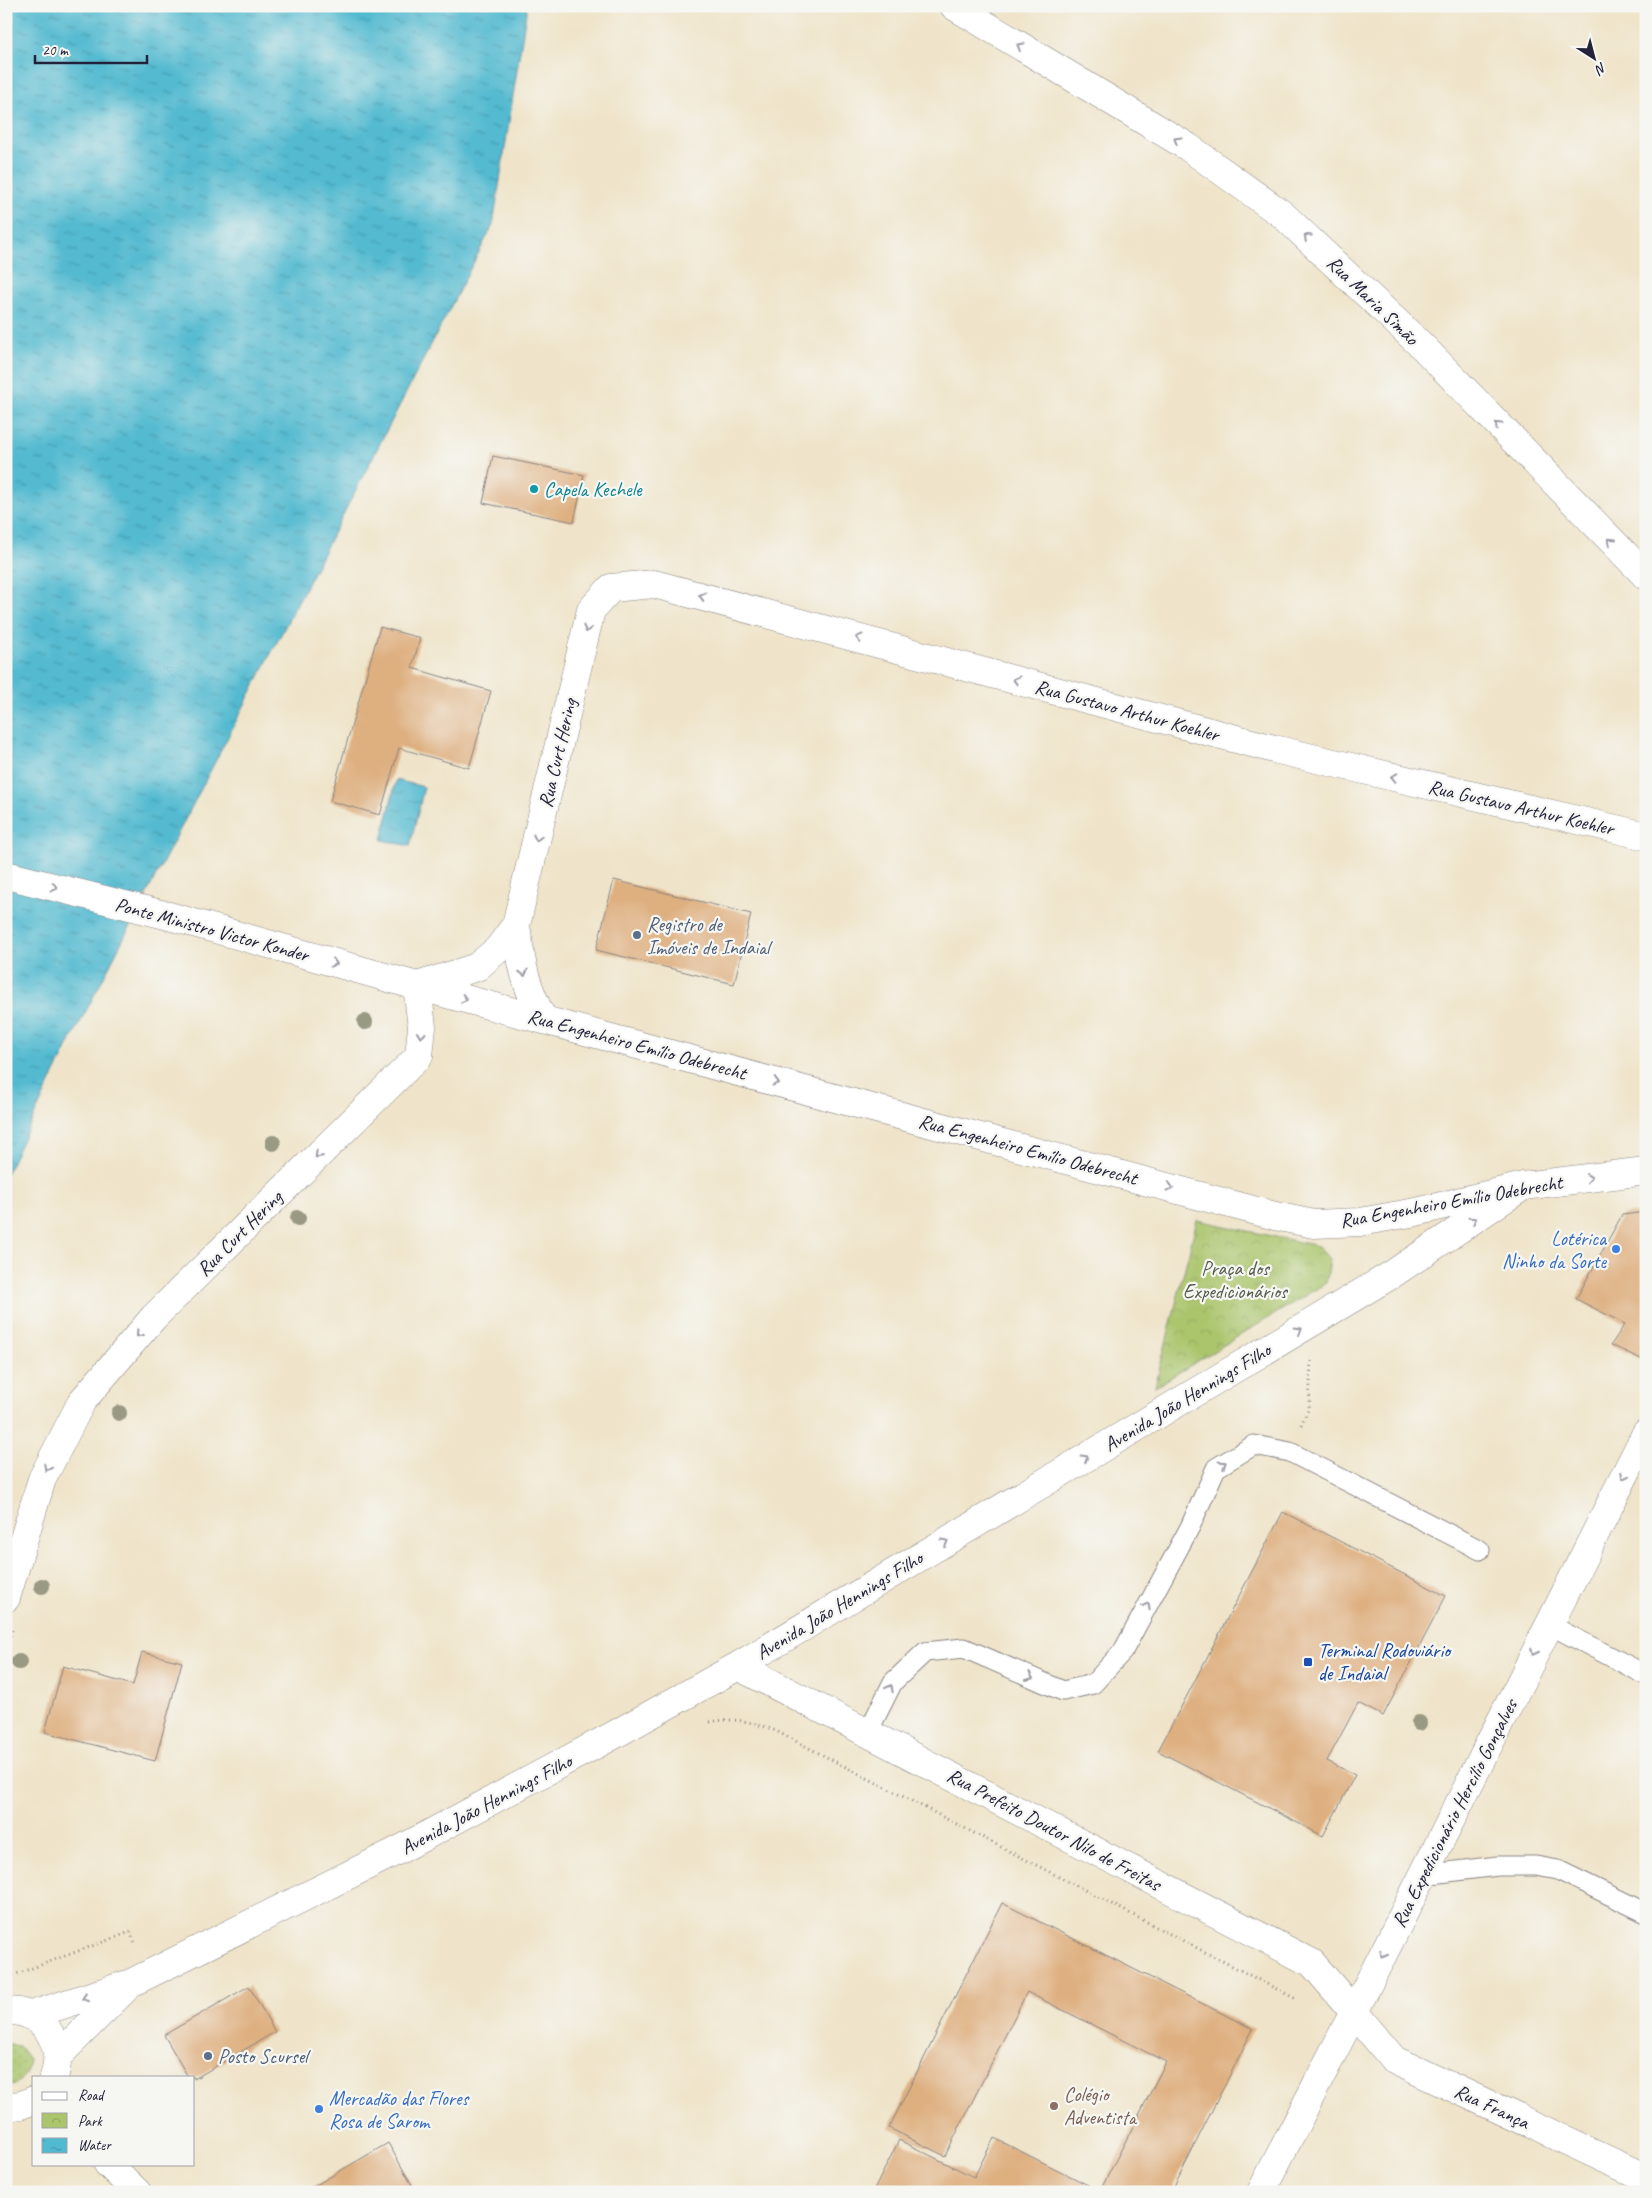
<svg xmlns="http://www.w3.org/2000/svg" width="1652" height="2198" viewBox="0 0 1652 2198" font-family="Caveat,sans-serif">
	<defs>
		<pattern id="grass-dots" width="8" height="8" patternUnits="userSpaceOnUse" patternTransform="scale(1.25)"><rect width="8" height="8" fill="#aac56c"/><path d="M2 2h.1M6 6h.1" fill="none" stroke="#92a95e" stroke-width="1.8" stroke-linecap="round"/></pattern>
		<pattern id="park-crowns" width="20" height="18" patternUnits="userSpaceOnUse" patternTransform="scale(1.25)"><rect width="20" height="18" fill="#aac56c"/><path d="M2 6a3 3 0 1 1 6 0M12 15a3 3 0 1 1 6 0" fill="none" stroke="#92a95e"/></pattern>
		<pattern id="water-ripples" width="26" height="14" patternUnits="userSpaceOnUse" patternTransform="scale(1.25)"><rect width="26" height="14" fill="#52bad0"/><path d="M2 4q2-2 4 0t4 0M15 11q2-2 4 0t4 0" fill="none" stroke="#4497aa"/></pattern>
	</defs>
	<rect width="100%" height="100%" fill="#f6f6f2"/>
	<filter id="ink" filterUnits="userSpaceOnUse"><feTurbulence type="fractalNoise" baseFrequency=".02" numOctaves="2"/><feDisplacementMap in="SourceGraphic" scale="10" xChannelSelector="R" yChannelSelector="G"/><feConvolveMatrix kernelMatrix="1 2 1 2 8 2 1 2 1" color-interpolation-filters="sRGB"/></filter>
	<filter id="wash" filterUnits="userSpaceOnUse"><feTurbulence type="fractalNoise" baseFrequency=".0096" numOctaves="4" result="noise"/><feDisplacementMap in="SourceGraphic" scale="20" xChannelSelector="R" yChannelSelector="G"/><feGaussianBlur stdDeviation="1.12" result="paint"/><feColorMatrix in="noise" values="0 0 0 0 0 0 0 0 0 0 0 0 0 0 0 0 0 1.4 0 .05"/><feComposite in="paint" operator="in"/></filter>
	<g filter="url(#wash)">
		<rect width="100%" height="100%" fill="#efe4c9"/>
		<!-- grass -->
		<path fill="url(#grass-dots)" stroke="#667454" d="M6,2043L19,2046L29,2059C28,2075 23,2082 8,2086L6,2085Z"/>
		<!-- park -->
		<path fill="url(#park-crowns)" stroke="#667454" d="M1197,1220L1318,1246L1330,1260L1326,1283L1155,1387Z"/>
		<!-- water -->
		<path fill="url(#water-ripples)" stroke="#3a6e86" d="M6,6H527L493,225L71,1040L6,1174Z
			M396,780L424,787L410,846L382,840Z"/>
		<g id="blocks">
			<!-- building -->
			<path fill="#deaf7f" d="M493,456L584,475L574,522L483,503Z
				M380,627L420,638L412,668L491,691L469,768L399,748L380,815L330,801Z
				M614,880L751,914L734,984L596,950Z
				M1646,1212V1350L1641,1359L1611,1345L1625,1324L1576,1299L1622,1215Z
				M1283,1512L1446,1596L1383,1716L1358,1703L1327,1761L1355,1775L1323,1836L1158,1751Z
				M142,1652L182,1662L155,1761L45,1732L63,1666L133,1685Z
				M1002,1903L1253,2029L1171,2192H873L899,2140L974,2177L994,2138L1100,2191L1166,2062L1027,1992L945,2156L889,2128Z
				M249,1986L275,2032L194,2079V2077H188L164,2035Z
				M388,2143L416,2192H304Z"/>
		</g>
	</g>
	<g filter="url(#ink)">
		<use href="#blocks" fill-opacity="0" stroke="#888382" stroke-width="1"/>
		<g fill="none" stroke-linecap="round" stroke-linejoin="round">
			<defs>
				<path id="lane" d="M1548,1624L1646,1675
					M868,1732L893,1682L925,1652L964,1648L1063,1691L1093,1684L1123,1651L1190,1527L1216,1468L1254,1445L1290,1452L1480,1550
					M1423,1875L1498,1866H1536L1558,1870L1646,1913"/>
				<path id="street" d="M1354,2012L1394,2060L1646,2178"/>
				<path id="secondary" d="M954,6L1188,147L1283,215L1422,346L1646,576
					M6,1598L42,1479L82,1401L154,1317L419,1056L422,1027L417,986
					M738,1666L1312,1963L1354,2012
					M6,2011C42,2009 66,2043 54,2077
					M31,2015L131,1983L401,1849L612,1736L738,1666L1391,1275L1522,1187
					M58,2056L127,1987
					M6,2107L21,2105L34,2100
					M108,2164L137,2192
					M1261,2192L1354,2012L1646,1433"/>
				<path id="primary" d="M6,875L169,916L417,986L1275,1216L1314,1224L1360,1222L1416,1212L1523,1186L1646,1171
					M417,986L477,967L498,949L516,925
					M543,1019C525,985 521,963 516,925L591,610L611,588L654,584L1274,749L1646,836"/>
			</defs>
			<!-- lane casing -->
			<use href="#lane" stroke="#888382" stroke-width="21"/>
			<!-- street casing -->
			<use href="#street" stroke="#888382" stroke-width="29"/>
			<!-- secondary casing -->
			<use href="#secondary" stroke="#888382" stroke-width="29"/>
			<!-- primary casing -->
			<use href="#primary" stroke="#888382" stroke-width="29"/>
			<!-- path -->
			<path stroke="#888382" stroke-width="3" stroke-dasharray="1 4" stroke-linecap="butt" d="M1301,1425L1309,1408L1311,1361
				M6,1650L12,1630
				M710,1722C735,1717 753,1722 776,1731L1298,2000
				M8,1977L130,1932L136,1945"/>
			<!-- lane -->
			<use href="#lane" stroke="#fff" stroke-width="19"/>
			<!-- street -->
			<use href="#street" stroke="#fff" stroke-width="28"/>
			<!-- secondary -->
			<use href="#secondary" stroke="#fff" stroke-width="28"/>
			<!-- primary -->
			<use href="#primary" stroke="#fff" stroke-width="28"/>
		</g>
		<!-- trees -->
		<g fill="#999984">
			<circle cx="365" cy="1022" r="8"/>
			<circle cx="273" cy="1143" r="8"/>
			<circle cx="298" cy="1218" r="8"/>
			<circle cx="119" cy="1413" r="8"/>
			<circle cx="42" cy="1586" r="8"/>
			<circle cx="19" cy="1662" r="8"/>
			<circle cx="1419" cy="1723" r="8"/>
		</g>
		<!-- one-way arrows -->
		<defs><path id="oneway-chevron" d="M-2-3.5L2.5 0L-2 3.5" fill="none" stroke-width="1.6" stroke-linecap="round" stroke-linejoin="round" transform="scale(1.25)"/></defs>
		<g stroke="#9c9ca7">
			<use href="#oneway-chevron" transform="translate(1020 46) rotate(-149)"/>
			<use href="#oneway-chevron" transform="translate(1177 140) rotate(-149)"/>
			<use href="#oneway-chevron" transform="translate(1307 237) rotate(-137)"/>
			<use href="#oneway-chevron" transform="translate(1498 425) rotate(-134)"/>
			<use href="#oneway-chevron" transform="translate(1611 541) rotate(-136)"/>
			<use href="#oneway-chevron" transform="translate(702 596) rotate(-165)"/>
			<use href="#oneway-chevron" transform="translate(587 629) rotate(103)"/>
			<use href="#oneway-chevron" transform="translate(859 638) rotate(-165)"/>
			<use href="#oneway-chevron" transform="translate(1016 680) rotate(-165)"/>
			<use href="#oneway-chevron" transform="translate(1394 777) rotate(-167)"/>
			<use href="#oneway-chevron" transform="translate(537 838) rotate(103)"/>
			<use href="#oneway-chevron" transform="translate(54 887) rotate(14)"/>
			<use href="#oneway-chevron" transform="translate(334 963) rotate(16)"/>
			<use href="#oneway-chevron" transform="translate(524 973) rotate(76)"/>
			<use href="#oneway-chevron" transform="translate(464 999) rotate(14)"/>
			<use href="#oneway-chevron" transform="translate(421 1035) rotate(96)"/>
			<use href="#oneway-chevron" transform="translate(776 1082) rotate(15)"/>
			<use href="#oneway-chevron" transform="translate(318 1155) rotate(135)"/>
			<use href="#oneway-chevron" transform="translate(1589 1178) rotate(-7)"/>
			<use href="#oneway-chevron" transform="translate(1170 1187) rotate(15)"/>
			<use href="#oneway-chevron" transform="translate(1473 1220) rotate(-33)"/>
			<use href="#oneway-chevron" transform="translate(1299 1330) rotate(-31)"/>
			<use href="#oneway-chevron" transform="translate(139 1334) rotate(131)"/>
			<use href="#oneway-chevron" transform="translate(1085 1458) rotate(-31)"/>
			<use href="#oneway-chevron" transform="translate(1223 1464) rotate(-32)"/>
			<use href="#oneway-chevron" transform="translate(47 1468) rotate(117)"/>
			<use href="#oneway-chevron" transform="translate(1624 1476) rotate(117)"/>
			<use href="#oneway-chevron" transform="translate(945 1542) rotate(-31)"/>
			<use href="#oneway-chevron" transform="translate(1147 1606) rotate(-61)"/>
			<use href="#oneway-chevron" transform="translate(1534 1652) rotate(117)"/>
			<use href="#oneway-chevron" transform="translate(1030 1677) rotate(24)"/>
			<use href="#oneway-chevron" transform="translate(890 1688) rotate(-62)"/>
			<use href="#oneway-chevron" transform="translate(1383 1954) rotate(117)"/>
			<use href="#oneway-chevron" transform="translate(85 1998) rotate(162)"/>
		</g>
	</g>
	<!-- markers -->
	<circle fill="#0f9aa8" stroke="#f6f6f2" stroke-width="2" cx="534" cy="489" r="5"/>
	<g fill="#5c6f8a" stroke="#f6f6f2" stroke-width="2">
		<circle cx="637" cy="935" r="5"/>
		<circle cx="208" cy="2056" r="5"/>
	</g>
	<g fill="#3f7fe0" stroke="#f6f6f2" stroke-width="2">
		<circle cx="1616" cy="1249" r="5"/>
		<circle cx="319" cy="2109" r="5"/>
	</g>
	<rect fill="#1a4fb4" stroke="#f6f6f2" stroke-width="2" x="1303" y="1657" width="10" height="10" rx="2.5"/>
	<circle fill="#8d6e63" stroke="#f6f6f2" stroke-width="2" cx="1054" cy="2106" r="5"/>
	<g text-anchor="middle" stroke-width="4.5" stroke-linejoin="round" paint-order="stroke">
		<!-- street labels -->
		<g font-size="20" fill="#22223b" stroke="#f6f6f2">
			<text transform="translate(1373 300) rotate(44)" y="7">Rua Maria Simão</text>
			<text transform="translate(1127 710) rotate(15)" y="7">Rua Gustavo Arthur Koehler</text>
			<text transform="translate(557 753) rotate(-77)" y="7">Rua Curt Hering</text>
			<text transform="translate(1521 807) rotate(13)" y="7">Rua Gustavo Arthur Koehler</text>
			<text transform="translate(212 929) rotate(15)" y="7">Ponte Ministro Victor Konder</text>
			<text transform="translate(637 1044) rotate(15)" y="7">Rua Engenheiro Emílio Odebrecht</text>
			<text transform="translate(1028 1149) rotate(15)" y="7">Rua Engenheiro Emílio Odebrecht</text>
			<text transform="translate(1451 1201) rotate(-10)" y="7">Rua Engenheiro Emílio Odebrecht</text>
			<text transform="translate(239 1233) rotate(-45)" y="7">Rua Curt Hering</text>
			<text transform="translate(1187 1397) rotate(-31)" y="7">Avenida João Hennings Filho</text>
			<text transform="translate(839 1605) rotate(-31)" y="7">Avenida João Hennings Filho</text>
			<text transform="translate(486 1804) rotate(-28)" y="7">Avenida João Hennings Filho</text>
			<text transform="translate(1454 1813) rotate(-63)" y="7">Rua Expedicionário Hercílio Gonçalves</text>
			<text transform="translate(1054 1829) rotate(28)" y="7">Rua Prefeito Doutor Nilo de Freitas</text>
			<text transform="translate(1492 2106) rotate(25)" y="7">Rua França</text>
		</g>
		<!-- culture labels -->
		<g font-size="20" fill="#0d838f" stroke="#f6f6f2" text-anchor="start">
			<text x="544" y="496">Capela Kechele</text>
		</g>
		<!-- service labels -->
		<g font-size="20" fill="#4e5e75" stroke="#f6f6f2" text-anchor="start">
			<text x="647" y="931">Registro de<tspan x="647" dy="23">Imóveis de Indaial</tspan></text>
			<text x="218" y="2063">Posto Scursel</text>
		</g>
		<!-- shop labels -->
		<g font-size="20" fill="#366cbe" stroke="#f6f6f2" text-anchor="end">
			<text x="1606" y="1245">Lotérica<tspan x="1606" dy="23">Ninho da Sorte</tspan></text>
			<text x="329" y="2105" text-anchor="start">Mercadão das Flores<tspan x="329" dy="23">Rosa de Sarom</tspan></text>
		</g>
		<!-- park labels -->
		<g font-size="20" fill="#525b4c" stroke="#f6f6f2">
			<text x="1235" y="1275">Praça dos<tspan x="1235" dy="23">Expedicionários</tspan></text>
		</g>
		<!-- transit labels -->
		<g font-size="20" fill="#164399" stroke="#f6f6f2" text-anchor="start">
			<text x="1318" y="1657">Terminal Rodoviário<tspan x="1318" dy="23">de Indaial</tspan></text>
		</g>
		<!-- education labels -->
		<g font-size="20" fill="#785e54" stroke="#f6f6f2" text-anchor="start">
			<text x="1064" y="2101">Colégio<tspan x="1064" dy="23">Adventista</tspan></text>
		</g>
	</g>
	<!-- margin -->
	<rect width="1652" height="2198" fill="none" stroke="#f6f6f2" stroke-width="25"/>
	<!-- legend -->
	<rect x="32" y="2076" width="162" height="90" fill="#f6f6f2" stroke="#a1a1a9"/>
	<rect x="42" y="2092" width="25" height="8" fill="#ffffff" stroke="#a1a1a9"/>
	<text x="78" y="2100" font-size="15" fill="#22223b">Road</text>
	<rect x="42" y="2113" width="25" height="15" fill="url(#park-crowns)" stroke="#a1a1a9"/>
	<text x="78" y="2126" font-size="15" fill="#22223b">Park</text>
	<rect x="42" y="2138" width="25" height="15" fill="url(#water-ripples)" stroke="#a1a1a9"/>
	<text x="78" y="2150" font-size="15" fill="#22223b">Water</text>
	<!-- north arrow -->
	<g transform="translate(1594 58) rotate(144)" stroke="#f6f6f2" stroke-width="4" paint-order="stroke">
	<path d="M0-4L9 19L0 12L-9 19Z" fill="#22223b"/>
	<text y="-8" font-size="14" font-weight="bold" text-anchor="middle" fill="#22223b">N</text>
	</g>
	<!-- scale -->
	<path d="M35 55v8h112v-8" fill="none" stroke="#22223b" stroke-width="2.5"/>
	<text x="42" y="55" font-size="15" fill="#22223b" stroke="#f6f6f2" stroke-width="4" paint-order="stroke">20 m</text>
</svg>
